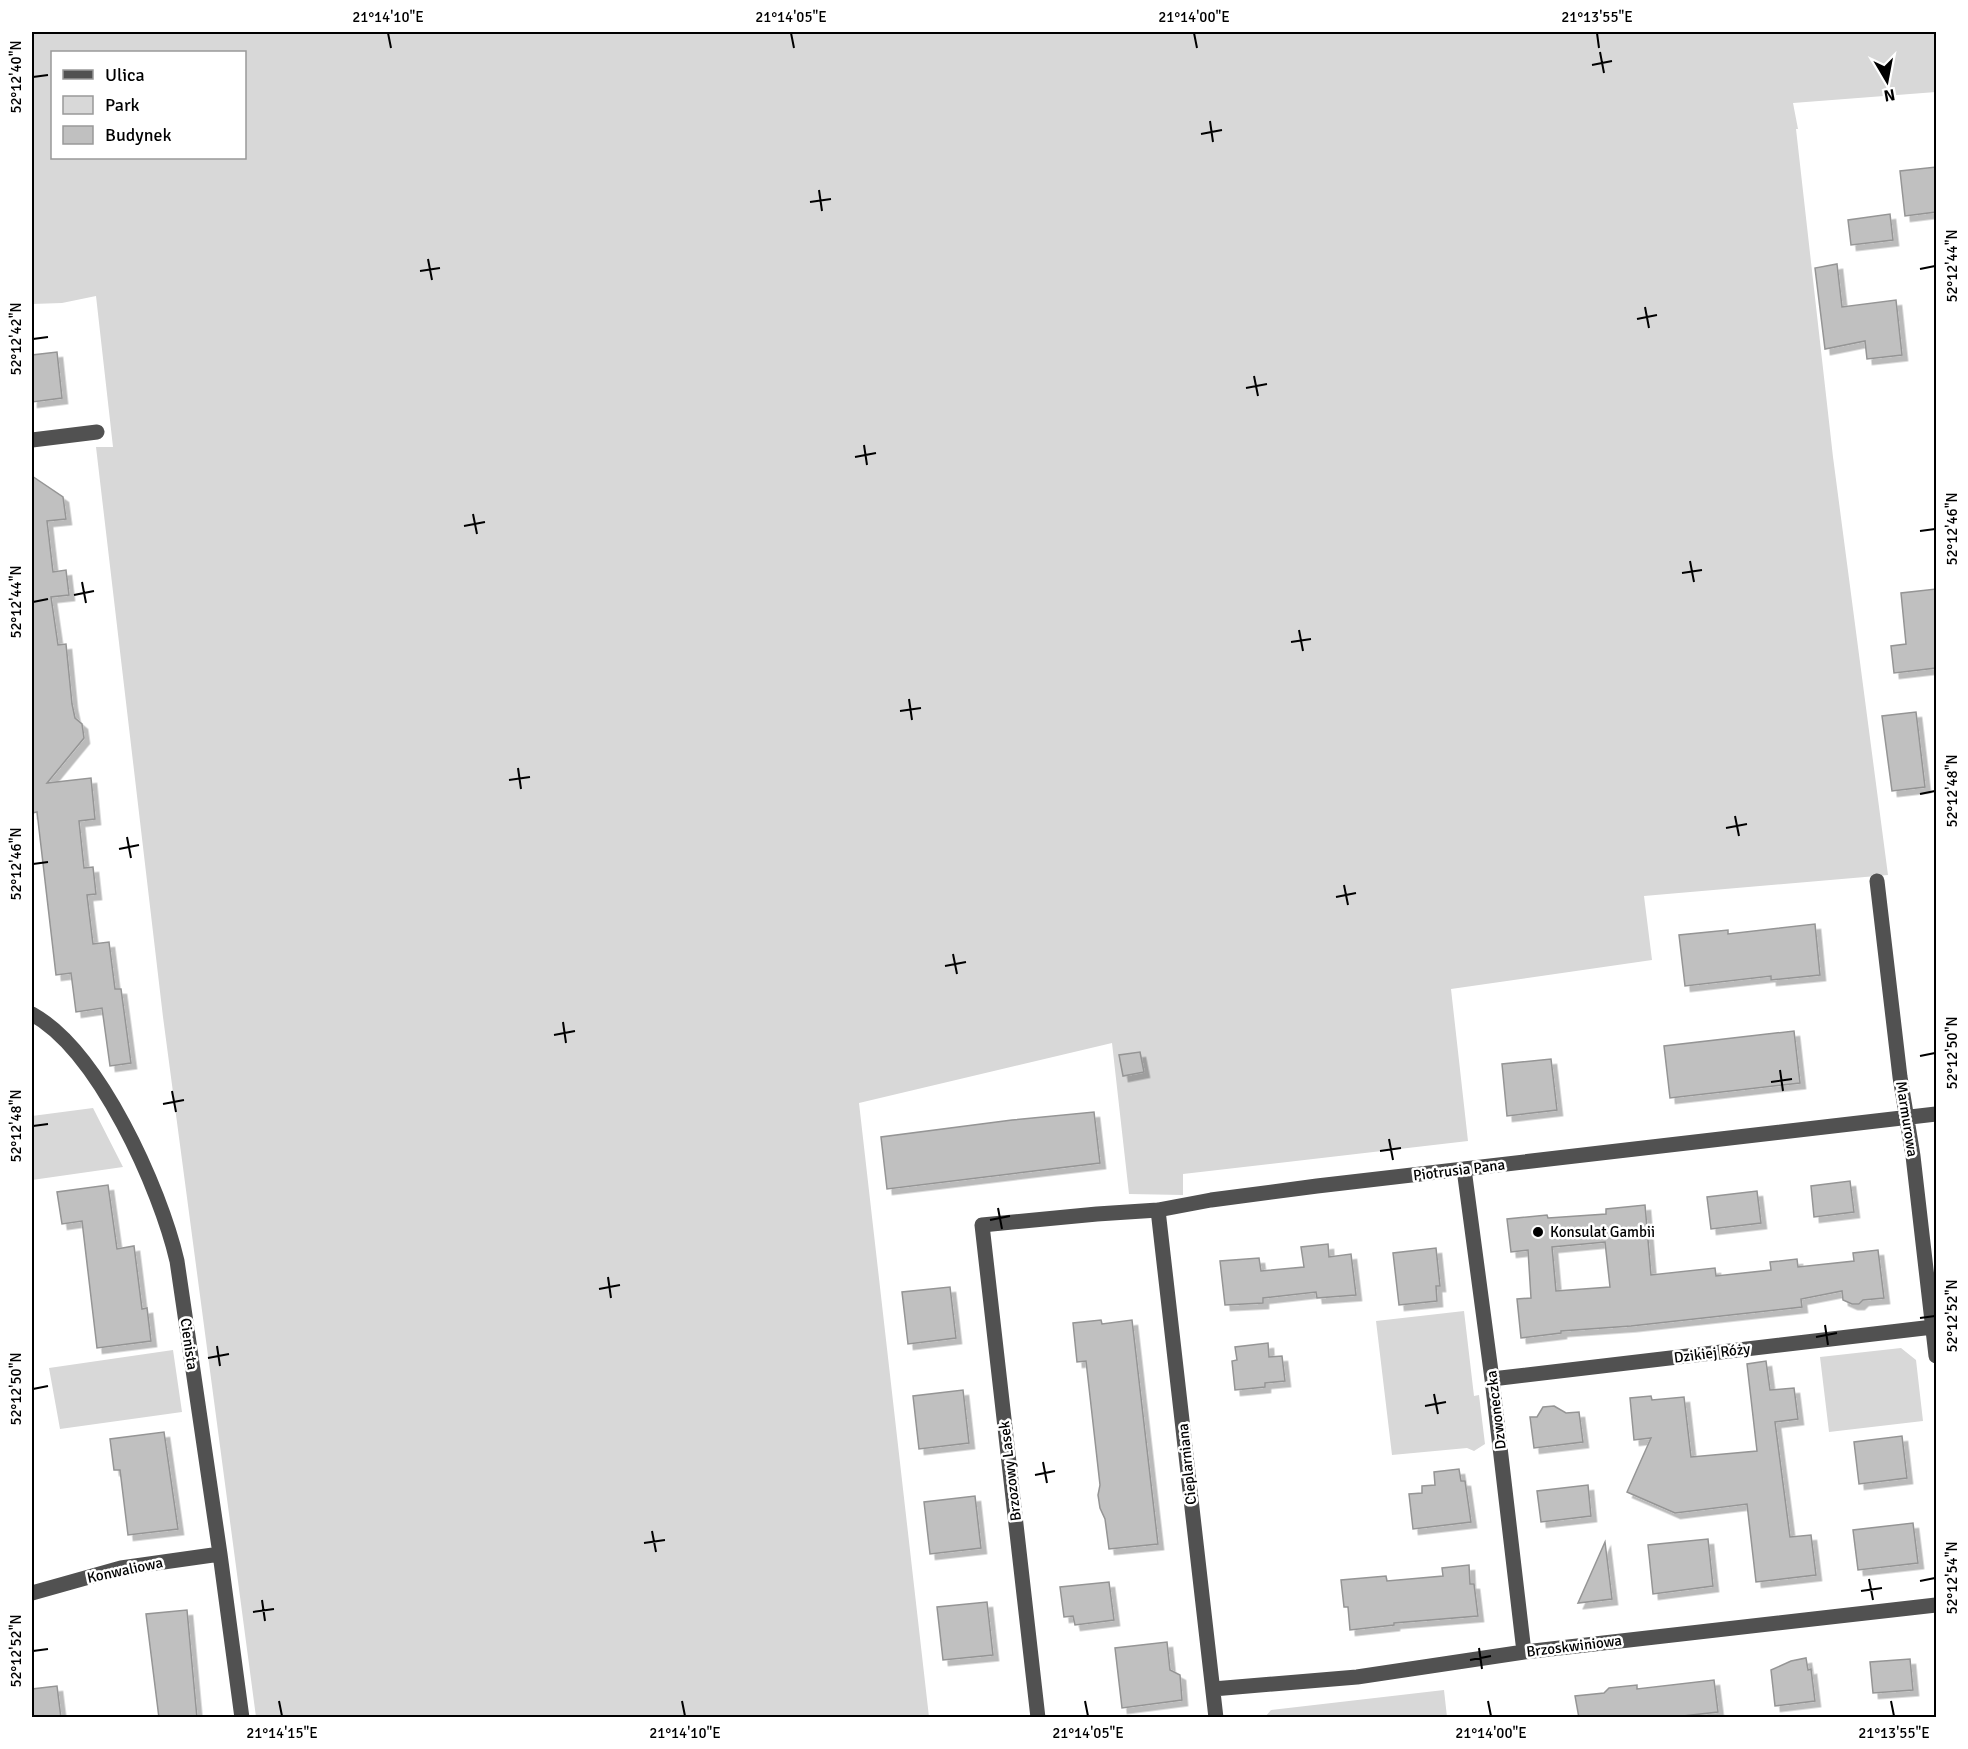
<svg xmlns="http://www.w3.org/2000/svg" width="1968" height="1749" viewBox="0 0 1968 1749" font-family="Signika,sans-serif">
	<defs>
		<filter id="shadow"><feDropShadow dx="5.5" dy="5.5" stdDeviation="0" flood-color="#0004"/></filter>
	</defs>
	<rect width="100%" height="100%" fill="#fff"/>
	<!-- green -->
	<path fill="#d8d8d8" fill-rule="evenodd" d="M32,32H1936V92L1793,103L1798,129H1796L1833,457L1888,875L1644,896L1652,960L1451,989L1468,1141L1183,1174V1195L1129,1194L1112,1043L859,1103L929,1717H256L163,1017L96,447H113L96,296L62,303L32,304ZM52,52H244V158H52Z
		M93,1108L123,1167L32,1180V1116Z
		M1464,1311L1474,1396L1479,1395L1485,1444L1474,1451L1467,1448L1392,1455L1376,1321Z
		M1901,1348L1916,1360L1923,1421L1829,1432L1820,1357Z
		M173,1350L182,1412L60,1429L49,1368Z
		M1444,1690L1447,1717H1265L1271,1710Z"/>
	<!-- building -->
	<path fill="#c0c0c0" stroke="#959595" stroke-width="1.5" fill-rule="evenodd" filter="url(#shadow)" d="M1936,167V212L1905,216L1900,171Z
		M1890,214L1893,240L1851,245L1848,220Z
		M1837,264L1842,307L1896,300L1902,355L1867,359L1865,341L1825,349L1815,268Z
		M57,352L62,398L32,402V355Z
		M32,476L63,497L66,519L47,521L53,572L66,570L69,595L51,597L58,645L66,644L72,704L75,718L82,724L84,738L47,783L91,778L95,819L79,821L84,868L93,867L96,894L87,895L93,944L109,942L115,989H121L131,1063L110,1066L102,1008L76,1012L71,973L56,975L37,812L32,813Z
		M1936,589V643H1935L1936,668L1894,673L1891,646L1906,644L1901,593Z
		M1916,712L1925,787L1892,791L1882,716Z
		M1815,924L1820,975L1771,980V976L1685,986L1679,935L1728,930V934Z
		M1794,1031L1800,1083L1670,1098L1664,1046Z
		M1140,1052L1144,1072L1123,1076L1119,1055Z
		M1551,1059L1557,1110L1507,1116L1502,1064Z
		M1094,1112L1100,1163L887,1189L881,1137L1012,1120Z
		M1850,1181L1854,1212L1814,1217L1811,1186Z
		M108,1185L117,1249L134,1246L142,1309L147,1308L151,1341L97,1348L82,1221L62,1224L57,1192Z
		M1757,1191L1761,1223L1711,1229L1707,1197Z
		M1645,1205L1651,1275L1715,1268L1716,1276L1771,1270L1770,1262L1797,1259L1798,1267L1854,1261L1853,1253L1878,1250L1884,1298L1863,1300L1859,1304H1852L1843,1300L1842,1291L1801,1299L1802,1307L1631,1326L1561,1331V1333L1521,1338L1517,1299L1531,1298L1528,1250L1511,1252L1507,1219L1547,1215L1548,1218L1606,1214V1209ZM1605,1242L1610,1287L1556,1291L1552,1247Z
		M1328,1244L1329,1257L1351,1254L1356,1295L1317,1298L1316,1292L1263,1298V1303L1225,1305L1220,1261L1259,1258L1261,1271L1304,1267L1301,1247Z
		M1436,1248L1440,1286H1436L1437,1301L1399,1305L1393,1253Z
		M950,1287L956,1338L908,1344L902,1292Z
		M1101,1320L1102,1324L1132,1320L1158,1544L1109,1549L1105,1519L1100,1508L1098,1495L1100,1485L1086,1361L1077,1362L1073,1323Z
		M1268,1343L1269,1357L1282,1356L1285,1381L1265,1383V1387L1235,1390L1232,1361L1237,1360L1235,1347Z
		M1766,1361L1770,1390L1794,1388L1798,1419L1775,1422L1790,1537L1811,1535L1816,1575L1756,1582L1747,1504L1675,1513L1627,1492L1651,1438L1634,1440L1630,1398L1651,1396L1652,1400L1684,1397L1691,1457L1757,1451L1747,1364Z
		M963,1390L969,1443L919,1449L913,1396Z
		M1554,1406L1566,1413L1579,1412L1583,1442L1534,1448L1530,1417H1537L1543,1407Z
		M164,1432L178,1529L128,1535L120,1470H114L110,1439Z
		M1902,1436L1907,1478L1859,1484L1854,1442Z
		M1459,1469L1461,1481H1465L1471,1522L1413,1529L1409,1494L1422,1493V1486L1435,1485L1434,1472Z
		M1588,1485L1591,1516L1541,1522L1537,1491Z
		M975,1496L981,1548L930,1554L924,1502Z
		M1913,1523L1918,1563L1858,1570L1853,1530Z
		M1708,1539L1713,1586L1653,1594L1648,1545Z
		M1605,1542L1612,1599L1578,1603Z
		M1469,1565L1470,1584H1474L1478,1616L1394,1623V1625L1350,1630L1348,1607H1344L1341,1580L1386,1576L1387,1581L1443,1576L1442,1568Z
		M1109,1582L1114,1620L1075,1625L1073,1616L1064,1617L1060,1587Z
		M987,1602L993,1655L943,1660L937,1607Z
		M187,1610L197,1718H159L146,1614Z
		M1167,1642L1170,1670L1180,1675L1182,1700L1122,1708L1115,1648Z
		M1806,1658L1808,1670L1811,1669L1815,1701L1775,1706L1771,1670L1791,1661Z
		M1910,1659L1913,1690L1873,1693L1870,1662Z
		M1714,1680L1718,1712L1665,1718H1579L1575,1696L1604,1693L1609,1688L1637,1685V1689Z
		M57,1686L61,1718H32V1689Z"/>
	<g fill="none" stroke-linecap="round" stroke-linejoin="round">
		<!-- minor -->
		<path stroke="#515151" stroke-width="15" d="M32,440L97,432
			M1877,881L1900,1077L1913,1156L1936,1356
			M32,1014C99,1051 160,1188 177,1261L220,1554L242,1718
			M1464,1169L1492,1379L1524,1652
			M1158,1210L1216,1718
			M1492,1379L1933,1327
			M32,1593L121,1568L220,1554
			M1213,1689L1357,1677L1524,1652L1936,1605
			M1038,1718L982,1225L1097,1214L1158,1210L1211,1200L1317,1186L1936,1114"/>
	</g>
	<!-- ticks -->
	<path fill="none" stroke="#000" stroke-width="2" d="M388,33L391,48M791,33L794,48M1194,33L1197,48M1597,33L1599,48M1600,52L1604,73M1592,65L1612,61M33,77L48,75M1210,121L1213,142M1201,134L1222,130M819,190L822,211M810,202L831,199M428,259L432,280M1920,269L1935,266M420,271L440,268M1645,307L1649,328M1637,319L1657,315M33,339L48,337M1254,376L1258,396M1246,388L1267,384M864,445L867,465M855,457L876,453M473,514L477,534M464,526L485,522M1920,531L1935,529M1690,561L1694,582M1682,573L1702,570M82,582L86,603M74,595L94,591M33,602L48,599M1299,630L1303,651M1291,642L1311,639M909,699L912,720M900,711L921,708M518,768L521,789M509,780L530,777M1920,794L1935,791M1735,816L1739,836M1726,828L1747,824M127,837L131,858M119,849L139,845M33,864L48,862M1344,885L1348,905M1336,897L1356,893M953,954L957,974M945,966L966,962M563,1022L566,1043M554,1035L575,1031M1920,1056L1935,1053M1780,1070L1783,1091M1771,1082L1792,1079M172,1091L176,1112M163,1104L184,1100M33,1126L48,1124M1389,1139L1393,1160M1380,1151L1401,1148M998,1208L1002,1229M990,1220L1010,1216M608,1277L611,1298M599,1289L620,1285M1920,1318L1935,1316M1825,1325L1828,1345M1816,1337L1837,1333M217,1346L220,1366M208,1358L229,1354M33,1389L48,1386M1434,1394L1438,1414M1425,1406L1446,1402M1043,1462L1047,1483M1035,1475L1055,1471M652,1531L656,1552M644,1543L665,1540M1869,1579L1873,1600M1920,1581L1935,1578M1861,1591L1882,1588M262,1600L265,1621M253,1612L274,1609M1479,1648L1482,1669M33,1651L48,1649M1470,1660L1491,1656M279,1701L282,1716M682,1701L685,1716M1085,1701L1088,1716M1488,1701L1491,1716M1891,1701L1894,1716"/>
	<!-- markers -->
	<circle fill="#000" stroke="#fff" stroke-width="2" cx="1538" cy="1232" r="6"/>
	<g text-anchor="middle" stroke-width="5" stroke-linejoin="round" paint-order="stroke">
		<!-- street labels -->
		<g font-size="15" fill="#000" stroke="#fff">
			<text transform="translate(1907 1119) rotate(81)" y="5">Marmurowa</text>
			<text transform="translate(1459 1170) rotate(-7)" y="5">Piotrusia Pana</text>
			<text transform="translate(189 1344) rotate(82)" y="5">Cienista</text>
			<text transform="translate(1712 1353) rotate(-7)" y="5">Dzikiej Róży</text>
			<text transform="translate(1496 1410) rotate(-97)" y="5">Dzwoneczka</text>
			<text transform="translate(1187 1464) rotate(-96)" y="5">Cieplarniana</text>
			<text transform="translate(1010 1471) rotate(-97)" y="5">Brzozowy Lasek</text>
			<text transform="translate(125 1570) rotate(-12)" y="5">Konwaliowa</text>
			<text transform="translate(1574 1646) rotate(-7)" y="5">Brzoskwiniowa</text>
		</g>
		<!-- poi labels -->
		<g font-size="15" fill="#000" stroke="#fff" text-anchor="start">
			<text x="1550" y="1237">Konsulat Gambii</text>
		</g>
	</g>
	<!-- border -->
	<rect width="1968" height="1749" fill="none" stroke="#ffffff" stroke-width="66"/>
	<!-- legend -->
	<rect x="51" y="51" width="195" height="108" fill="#ffffff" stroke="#999999" stroke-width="1.5"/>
	<rect x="63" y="70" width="30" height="9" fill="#515151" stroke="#999999" stroke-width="1.5"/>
	<text x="105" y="81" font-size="18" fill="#000000">Ulica</text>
	<rect x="63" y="96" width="30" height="18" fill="#d8d8d8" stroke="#999999" stroke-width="1.5"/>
	<text x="105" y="111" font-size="18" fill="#000000">Park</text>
	<rect x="63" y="126" width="30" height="18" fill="#c0c0c0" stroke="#999999" stroke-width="1.5"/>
	<text x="105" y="141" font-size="18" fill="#000000">Budynek</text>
	<!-- north arrow -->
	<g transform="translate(1887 81) rotate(170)" stroke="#ffffff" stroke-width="4.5" paint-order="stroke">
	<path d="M0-4.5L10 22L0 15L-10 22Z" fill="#000000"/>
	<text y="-9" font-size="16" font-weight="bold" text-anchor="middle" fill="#000000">N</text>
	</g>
	<rect x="33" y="33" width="1902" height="1683" fill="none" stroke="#000" stroke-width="2"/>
	<g font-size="15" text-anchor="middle" fill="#000">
		<text x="388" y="22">21°14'10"E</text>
		<text x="791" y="22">21°14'05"E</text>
		<text x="1194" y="22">21°14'00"E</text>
		<text x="1597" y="22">21°13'55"E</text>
		<text transform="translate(16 77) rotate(-90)" y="5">52°12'40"N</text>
		<text transform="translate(1952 266) rotate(-90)" y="5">52°12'44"N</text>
		<text transform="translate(16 339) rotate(-90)" y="5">52°12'42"N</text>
		<text transform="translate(1952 529) rotate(-90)" y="5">52°12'46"N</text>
		<text transform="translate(16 602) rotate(-90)" y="5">52°12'44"N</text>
		<text transform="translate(1952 791) rotate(-90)" y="5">52°12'48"N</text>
		<text transform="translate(16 864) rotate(-90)" y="5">52°12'46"N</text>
		<text transform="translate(1952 1053) rotate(-90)" y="5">52°12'50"N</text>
		<text transform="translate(16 1126) rotate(-90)" y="5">52°12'48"N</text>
		<text transform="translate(1952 1316) rotate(-90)" y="5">52°12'52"N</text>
		<text transform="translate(16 1389) rotate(-90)" y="5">52°12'50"N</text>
		<text transform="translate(1952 1578) rotate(-90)" y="5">52°12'54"N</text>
		<text transform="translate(16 1651) rotate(-90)" y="5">52°12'52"N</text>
		<text x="282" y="1738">21°14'15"E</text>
		<text x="685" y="1738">21°14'10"E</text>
		<text x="1088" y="1738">21°14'05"E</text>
		<text x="1491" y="1738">21°14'00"E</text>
		<text x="1894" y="1738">21°13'55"E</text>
	</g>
</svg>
